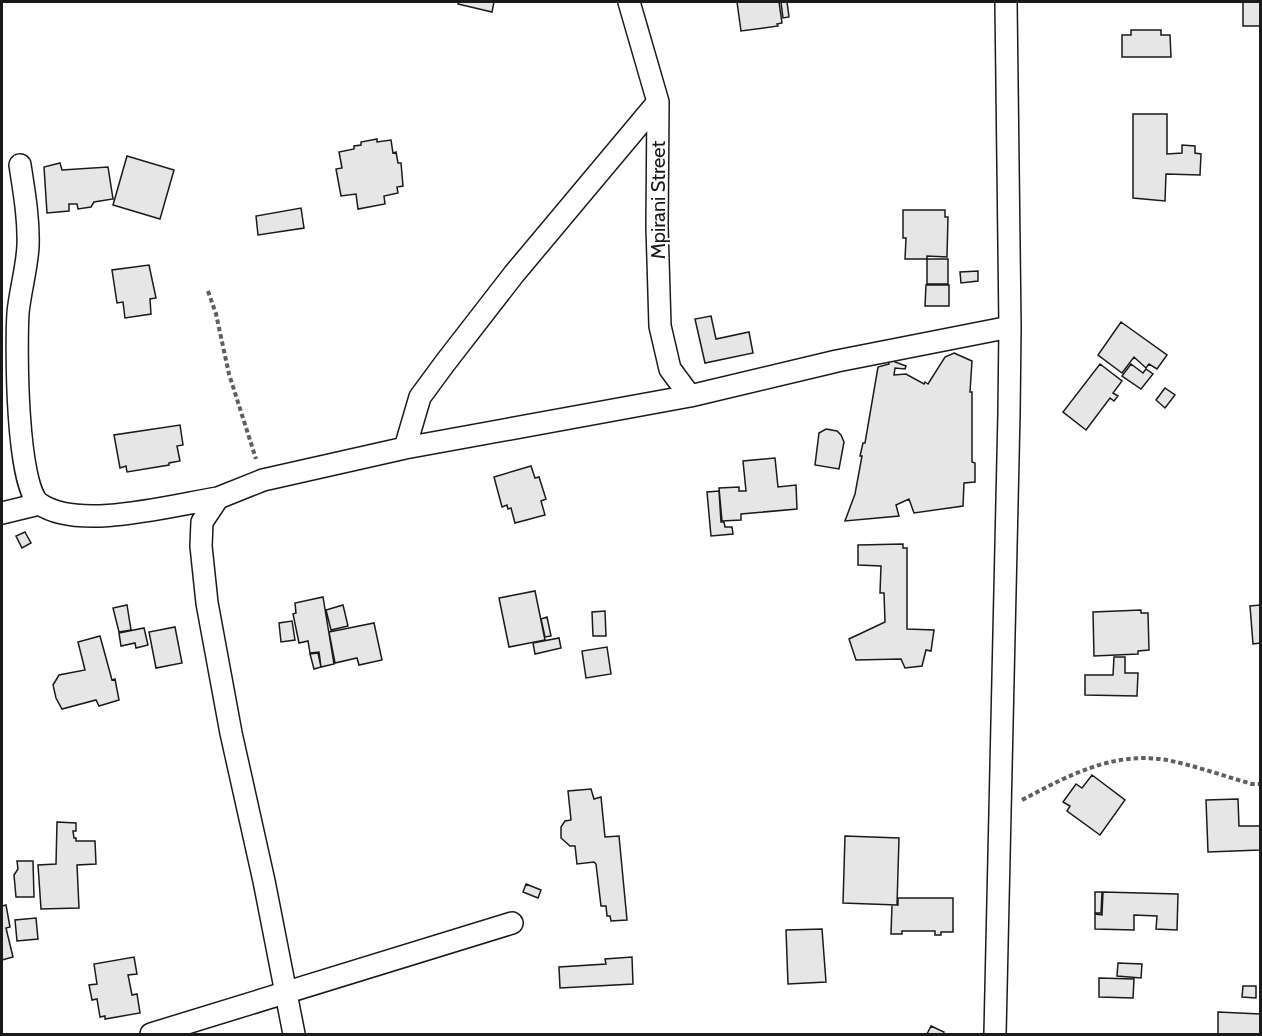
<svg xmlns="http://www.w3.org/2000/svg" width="1262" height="1036" viewBox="0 0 1262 1036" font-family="Cabin,sans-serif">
	<rect width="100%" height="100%" fill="#fff"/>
	<!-- building -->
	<path fill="#e6e6e6" stroke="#1a1a1a" stroke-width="1.5" d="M459,2H494L492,12L458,4Z
		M737,2H779L782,23L777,24L778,26L741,31Z
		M781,2H787L789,17L783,18Z
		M1243,2H1260V26H1243Z
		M1131,30H1161V35H1170L1171,57H1122V35H1131Z
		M1133,114H1167V154L1182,153V145L1195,146V153L1201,154L1200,175L1166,174L1165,201L1133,198Z
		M377,139V142L391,140L393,153L396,152L398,163H401L403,186L397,187L398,193L384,196L385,204L358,209L356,194L341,196L336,169L342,168L339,152L354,149V146L361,145V142Z
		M127,156L174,170L160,219L113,205Z
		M60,163L62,170L108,167L113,199L94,202L91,207L78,209L77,204H69V211L47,213L44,167Z
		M301,208L304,228L258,235L256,216Z
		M903,210H945V217H948L947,257L927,256V259H905L906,238H903Z
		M927,259H948V284H927Z
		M149,265L156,298L150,299L151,314L125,318L123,302L117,303L112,270Z
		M978,271V281L961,283L960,272Z
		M926,285H949V306H925Z
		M711,316L716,339L749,332L753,353L705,363L695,319Z
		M1121,322L1167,355L1157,369L1149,364L1146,368L1134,357L1122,373L1098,355Z
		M954,353L972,361L970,392H972V462L975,463V482L964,483L963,506L914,513L909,499L896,505L899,516L845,521L855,494L862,456H860L863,443H865L878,367L889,364L888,360L894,357L895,362L906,366L905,369L895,368L894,375L906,374L924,384L925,382L928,384L945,357Z
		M1100,364L1122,381L1113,393L1118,396L1114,401L1110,398L1086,430L1063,412Z
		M1131,364L1143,373L1146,369L1153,374L1141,389L1122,376Z
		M1165,388L1175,395L1165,408L1156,400Z
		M180,425L183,445L177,446L180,461L169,463V465L127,472L126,466L120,468L114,435Z
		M826,429L837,431L841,435L844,442L839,469L815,465L819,433Z
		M775,458L778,487L796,485L797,509L741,514V520L722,521L719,488L739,487V491H746L743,461Z
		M531,466L535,478L539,477L546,499L541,501L545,515L515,523L511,508L508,509L507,505L502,507L494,477Z
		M719,491L721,522H724L725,527H732L733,534L711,536L707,492Z
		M25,532L31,543L22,548L16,536Z
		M903,544V548H907V629L934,630L931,651L926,650L922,666L905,668L901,659L856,660L849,639L885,622L884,593H880L881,566L858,565V545Z
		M535,591L545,640L509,647L499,598Z
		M323,597L334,664L321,667L319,652L310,653L308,641L299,643L293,614L296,613L295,603Z
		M127,605L131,630L119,632L113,608Z
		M343,605L348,626L331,630L326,610Z
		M1260,605V643L1253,644L1250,606Z
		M1141,610V613H1148L1149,650L1138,651V654L1094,656L1093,612Z
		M605,611L606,636H593L592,612Z
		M547,617L551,636L545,637L541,619Z
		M292,621L295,640L281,642L279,623Z
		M374,623L382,660L359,665L357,658L335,663L329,632Z
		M175,627L182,663L156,668L149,632Z
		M144,628L148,645L136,648L135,643L121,646L119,633Z
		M100,636L112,680L115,679L119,700L99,706L96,700L62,709L56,698L53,685L59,675L85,670L78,642Z
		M559,638L561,648L535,654L533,643Z
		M607,647L611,674L586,678L582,651Z
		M318,653L321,667L314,669L310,654Z
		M1114,657H1125V673H1138L1137,696L1085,695V675H1113Z
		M1092,775L1125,800L1100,835L1067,811L1070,806L1063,802L1076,784L1082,788Z
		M591,789L594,799L601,797L605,837L619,836L627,920L611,921L610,916H607L606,906H601L596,864L594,862L577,864L575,846H570L561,838V827L565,821L571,820L568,791Z
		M1238,799L1239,826H1260V850L1208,852L1206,800Z
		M57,822L76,823V831H73L74,838H76V841H95L96,864L77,865L79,908L41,909L38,865L56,864Z
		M845,836L899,838L897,905L843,903Z
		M17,861H33L34,897H16L14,875L18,869Z
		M526,884L541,890L538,898L523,892Z
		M1095,892H1102L1101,913H1095Z
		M1103,892L1178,894L1177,930L1156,929L1157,916L1134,915V930L1095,929V914L1102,915Z
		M898,898H953V932H941V935H935V931H902V934H891L892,905H898Z
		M6,905L10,927L6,928L13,957L2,960V906Z
		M36,918L38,939L17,941L15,920Z
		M822,929L826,982L788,984L786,930Z
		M134,957L137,974L128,975L132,995L137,994L140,1013L105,1019V1016L100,1017L97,999L92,1000L89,985L97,984L94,964Z
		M632,957L633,984L560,988L559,967L606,964L605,959Z
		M1118,963L1142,964L1141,978L1117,976Z
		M1099,978L1134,979L1133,998L1099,997Z
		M1243,986H1256V998L1242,997Z
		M1218,1012L1260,1014V1034H1218Z
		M931,1026L944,1032L943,1034H927Z"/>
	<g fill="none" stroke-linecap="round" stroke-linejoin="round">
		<defs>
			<path id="street" d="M629,2L658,102L657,227L660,326L670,369L690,396
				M20,165C24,191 29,219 28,246C27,268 20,291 18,313C16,345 16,488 40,504C79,531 173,505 218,498
				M405,448L420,397L445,363L514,274L658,102
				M2,513L39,504
				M151,1034L512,923
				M294,1034L264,881L231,733L207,603L201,546L202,522L218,498L263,480L405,448L690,396L837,361L1010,327
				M995,1034L1009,413L1010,327L1006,2"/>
		</defs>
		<!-- street casing -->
		<use href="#street" stroke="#1a1a1a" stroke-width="24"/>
		<!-- path -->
		<path stroke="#5f5f5f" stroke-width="4" stroke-dasharray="4.5 3" stroke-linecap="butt" d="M208,291L216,314L229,374L256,459
			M1022,800C1071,774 1119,748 1176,762C1202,768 1227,777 1252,784H1260"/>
		<!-- street -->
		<use href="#street" stroke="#fff" stroke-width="21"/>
	</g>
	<g text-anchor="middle" stroke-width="4.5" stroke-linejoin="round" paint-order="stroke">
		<!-- street labels -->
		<g font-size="20" fill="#1a1a1a" stroke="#fff">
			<text transform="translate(658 200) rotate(-90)" y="7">Mpirani Street</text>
		</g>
	</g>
	<!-- border -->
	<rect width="1262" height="1036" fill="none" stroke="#1a1a1a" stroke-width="6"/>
</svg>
